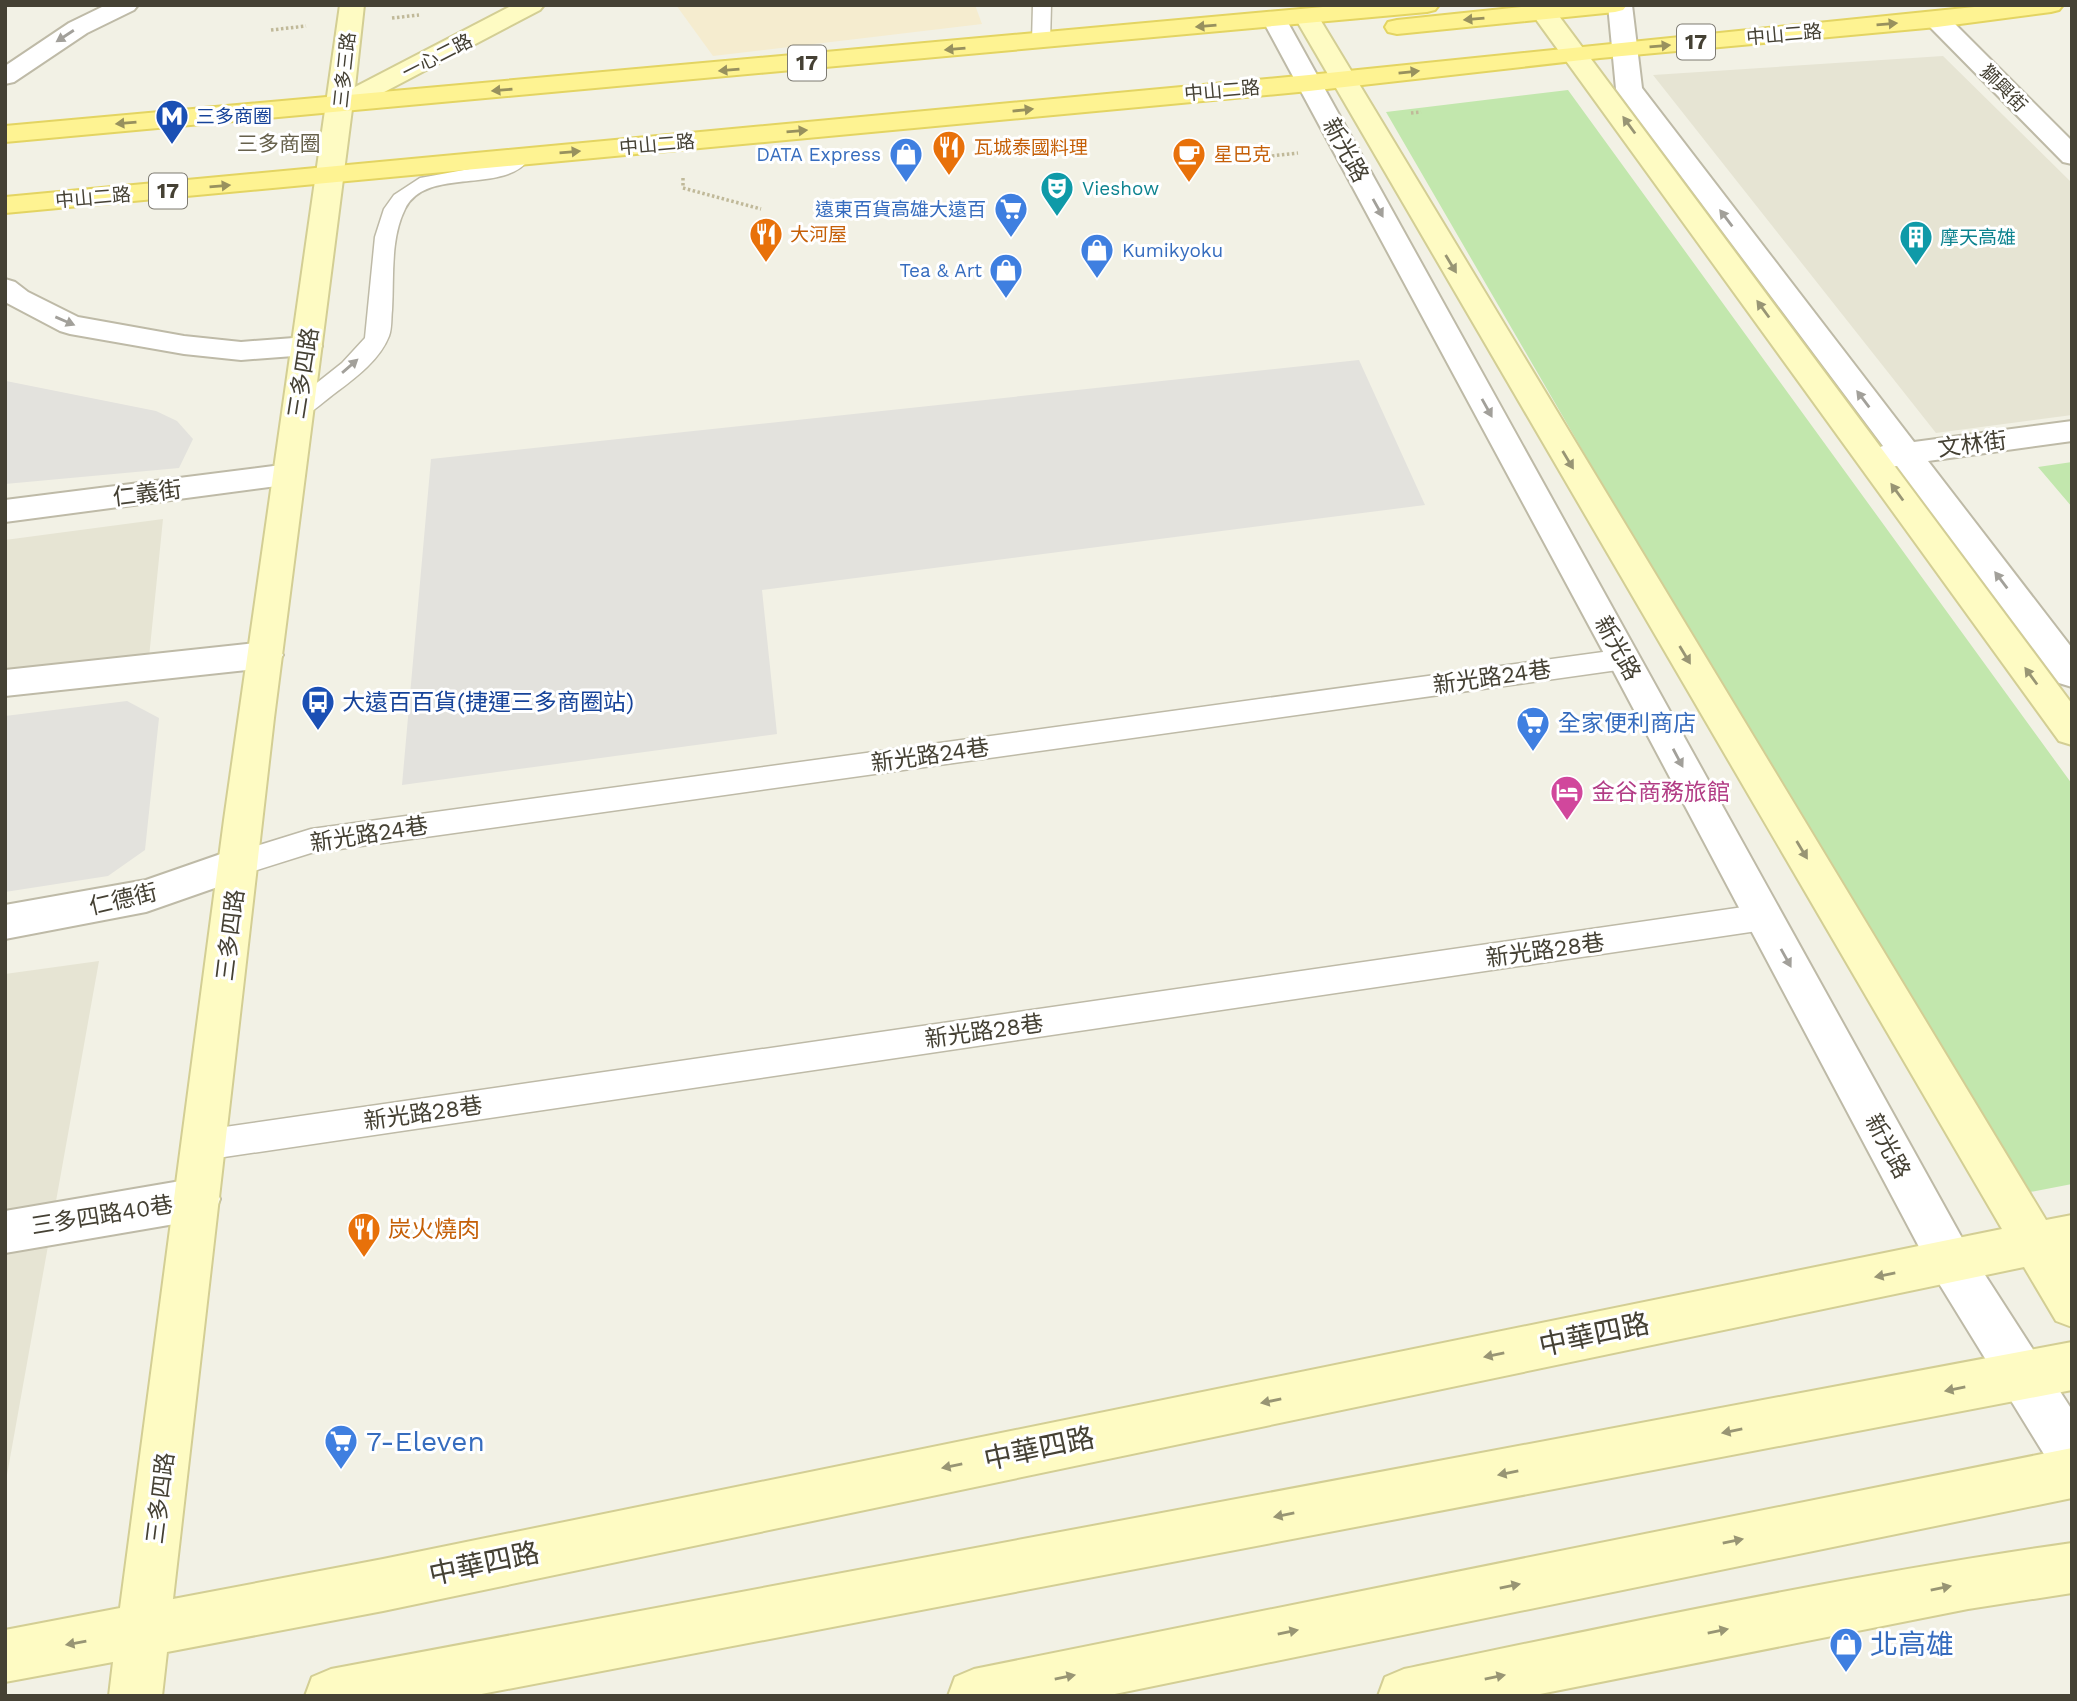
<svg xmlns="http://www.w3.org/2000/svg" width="2077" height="1701" viewBox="0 0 2077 1701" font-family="'Work Sans','Noto Sans TC',sans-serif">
	<rect width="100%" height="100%" fill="#f2f1e5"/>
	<!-- residential -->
	<path fill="#e6e4d3" d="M1943,56L2072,183V415L1936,433L1653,75Z
		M163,519L147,677L5,694V540Z
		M99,961L5,1486V974Z"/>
	<!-- commercial -->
	<path fill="#f5eccf" d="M676,5H975L982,24L713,56Z"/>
	<!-- green -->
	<path fill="#c2e7ad" d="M1568,90L2072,784V1184L2015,1195L1386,112Z
		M2072,462V507L2038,467Z"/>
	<!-- parking -->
	<path fill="#e3e2dd" d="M1359,360L1425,505L762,590L777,734L402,785L431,459Z
		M6,381L156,411L177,421L193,439L179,468L5,484Z
		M127,701L159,718L145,850L108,876L5,892V716Z"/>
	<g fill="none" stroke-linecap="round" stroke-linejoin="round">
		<defs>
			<path id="lane" d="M1033,5H1051L1050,42L1048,46H1034L1032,42Z
				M519,153L526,155L529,159C504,195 426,166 405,209C390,239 394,278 392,310C391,318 392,328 389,336C379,362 351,381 330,397C317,407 306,420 289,415L285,410L289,405L342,363L365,338L375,237L384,209L394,195L420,178L486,166Z
				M1625,649L1635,652L1639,659L1635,666L1625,669L311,853L238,876L227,873L223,864L227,855L311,829Z
				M1764,904L1775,908L1779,917L1775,926L1764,930L204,1160L192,1156L187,1145L192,1134L204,1130Z"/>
			<path id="street" d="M106,5H138L134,10L87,33L14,82L5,84V66L69,23Z
				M1608,5H1632L1642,88L1914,442L2072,421V441L1928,461L2072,648V687L2059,683L1897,466L1883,468L1872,464L1867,457L1872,450L1883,446L1616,89Z
				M1274,12L1283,14L1286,19L1967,1247L2072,1410V1479L2055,1472L1935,1277L1607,659L1262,19L1265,14Z
				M1937,13L1946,15L2072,141V164L2063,162L1928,25L1925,20L1928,15Z
				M5,279L15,282L28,292L78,317L184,336L241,342L307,337L318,339L322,346L318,353L307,355L241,360L184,354L70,334L60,331L5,302Z
				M289,464L300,467L305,475L300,483L5,522V500Z
				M265,642L277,646L283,655L277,664L265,668L5,696V670Z
				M238,848L252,853L257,864L252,875L146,912L5,939V905L146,880Z
				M198,1178L214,1184L220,1199L214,1214L198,1220L5,1253V1211Z"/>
			<path id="secondary" d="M340,5H364L355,87L513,5H544L540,10L352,109L274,718L173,1599L383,1559L2002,1229L1294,16L1297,11L1306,9L1315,11L1318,16L2046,1220L2072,1215V1257L2070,1258L2072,1327L2056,1321L2024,1267L383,1611L167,1652L162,1696H109L113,1662L5,1682V1630L120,1608L224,820Z
				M1544,6L1553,8L2072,704V745L2059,741L1535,18L1532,13L1535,8Z
				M2072,1342V1390L471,1696H305L312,1677L331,1669Z
				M2072,1448V1498L1105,1696H948L955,1677L974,1669Z
				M2072,1543V1593L1968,1609L1530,1696H1378L1385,1677L1404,1669C1626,1623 1847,1575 2072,1543Z"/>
			<path id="primary" d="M1345,5H1439L1435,10L1427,12L5,142V126Z
				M1541,5H1627L1623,10L1615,12L1397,34L1388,32L1385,27L1388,22L1397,20Z
				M1994,5H2063L2059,10L2051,12L1937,27L1600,58L1309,91L5,213V197L1309,75Z"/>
		</defs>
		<!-- lane casing -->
		<use href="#lane" stroke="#bebaa7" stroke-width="3"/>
		<!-- street casing -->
		<use href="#street" stroke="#bebaa7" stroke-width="4"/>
		<!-- secondary casing -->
		<use href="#secondary" stroke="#d3ce94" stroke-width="4"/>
		<!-- primary casing -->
		<use href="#primary" stroke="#e3d462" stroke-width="4"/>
		<!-- path -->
		<path stroke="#c0b999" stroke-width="3.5" stroke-dasharray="2.5 2.5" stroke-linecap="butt" d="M392,18L419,15
			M271,30L306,26
			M1411,113L1421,112
			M1262,157L1298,153
			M683,178V188L761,209"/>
		<!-- lane -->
		<use href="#lane" fill="#fff" fill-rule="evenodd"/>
		<!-- street -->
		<use href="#street" fill="#fff" fill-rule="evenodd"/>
		<!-- secondary -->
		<use href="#secondary" fill="#fefbc3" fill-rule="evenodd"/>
		<!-- primary -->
		<use href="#primary" fill="#fef392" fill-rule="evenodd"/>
	</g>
	<!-- one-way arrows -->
	<defs><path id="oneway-solid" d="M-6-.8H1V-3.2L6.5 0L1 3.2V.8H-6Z" transform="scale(1.75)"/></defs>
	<g fill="#98915e">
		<use href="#oneway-solid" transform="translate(1474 19) rotate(175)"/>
		<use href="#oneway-solid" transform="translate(1887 24) rotate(-5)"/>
		<use href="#oneway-solid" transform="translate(1206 26) rotate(175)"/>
		<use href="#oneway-solid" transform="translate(1660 46) rotate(-5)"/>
		<use href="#oneway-solid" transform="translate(955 49) rotate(175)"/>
		<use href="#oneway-solid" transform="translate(729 70) rotate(175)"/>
		<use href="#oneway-solid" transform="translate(1409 72) rotate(-6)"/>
		<use href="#oneway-solid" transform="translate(502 90) rotate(175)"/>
		<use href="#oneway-solid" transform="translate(1023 110) rotate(-6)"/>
		<use href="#oneway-solid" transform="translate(126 123) rotate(175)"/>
		<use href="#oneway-solid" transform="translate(797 131) rotate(-5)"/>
		<use href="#oneway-solid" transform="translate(570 152) rotate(-5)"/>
		<use href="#oneway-solid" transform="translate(220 186) rotate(-5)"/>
	</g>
	<g fill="#a2a09a">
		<use href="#oneway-solid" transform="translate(65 36) rotate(147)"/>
		<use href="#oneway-solid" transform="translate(1378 208) rotate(61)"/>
		<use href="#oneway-solid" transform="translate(1726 218) rotate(-127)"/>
		<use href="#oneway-solid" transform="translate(65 321) rotate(23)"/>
		<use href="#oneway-solid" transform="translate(350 366) rotate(-41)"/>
		<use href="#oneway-solid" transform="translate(1863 399) rotate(-127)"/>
		<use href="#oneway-solid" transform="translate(1487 408) rotate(61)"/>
		<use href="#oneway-solid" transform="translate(2001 580) rotate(-127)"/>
		<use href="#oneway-solid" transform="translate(1678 758) rotate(62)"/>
		<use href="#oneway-solid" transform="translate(1786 958) rotate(61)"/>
	</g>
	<g fill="#989574">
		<use href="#oneway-solid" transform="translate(1629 125) rotate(-126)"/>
		<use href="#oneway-solid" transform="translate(1451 264) rotate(59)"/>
		<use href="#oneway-solid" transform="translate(1763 309) rotate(-126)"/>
		<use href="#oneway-solid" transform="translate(1568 460) rotate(59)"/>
		<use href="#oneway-solid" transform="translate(1897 492) rotate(-126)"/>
		<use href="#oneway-solid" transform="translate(1685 655) rotate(59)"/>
		<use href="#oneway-solid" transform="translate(2031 676) rotate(-126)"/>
		<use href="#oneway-solid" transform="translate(1802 850) rotate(59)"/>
		<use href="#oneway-solid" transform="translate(1885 1275) rotate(169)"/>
		<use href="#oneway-solid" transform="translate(1494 1355) rotate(168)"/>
		<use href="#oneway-solid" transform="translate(1955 1389) rotate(169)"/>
		<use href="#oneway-solid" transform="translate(1271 1401) rotate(168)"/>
		<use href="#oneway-solid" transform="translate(1732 1431) rotate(169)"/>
		<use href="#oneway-solid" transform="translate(952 1466) rotate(168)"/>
		<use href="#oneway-solid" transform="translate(1508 1473) rotate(169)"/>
		<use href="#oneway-solid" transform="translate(1284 1515) rotate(169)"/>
		<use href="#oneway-solid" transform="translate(1733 1541) rotate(-12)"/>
		<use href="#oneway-solid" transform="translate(1510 1586) rotate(-12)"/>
		<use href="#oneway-solid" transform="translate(1941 1588) rotate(-11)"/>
		<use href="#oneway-solid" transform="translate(1718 1631) rotate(-11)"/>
		<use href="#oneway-solid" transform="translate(1288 1632) rotate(-12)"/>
		<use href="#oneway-solid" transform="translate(76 1643) rotate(170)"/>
		<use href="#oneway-solid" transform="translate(1065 1677) rotate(-12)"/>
		<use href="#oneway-solid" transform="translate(1495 1677) rotate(-12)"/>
	</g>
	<!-- icons -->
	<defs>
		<symbol id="metro-pin" viewBox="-11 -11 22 30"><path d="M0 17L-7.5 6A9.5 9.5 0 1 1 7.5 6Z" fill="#1a4fb4" stroke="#fff"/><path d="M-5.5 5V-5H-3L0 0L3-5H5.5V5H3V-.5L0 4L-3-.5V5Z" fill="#fff"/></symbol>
		<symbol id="restaurant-pin" viewBox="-11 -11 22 30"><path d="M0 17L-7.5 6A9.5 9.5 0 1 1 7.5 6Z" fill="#e8710a" stroke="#fff"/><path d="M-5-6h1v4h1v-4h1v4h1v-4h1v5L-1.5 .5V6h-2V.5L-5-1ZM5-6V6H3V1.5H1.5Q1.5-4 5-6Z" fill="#fff"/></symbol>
		<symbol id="shop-pin" viewBox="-11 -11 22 30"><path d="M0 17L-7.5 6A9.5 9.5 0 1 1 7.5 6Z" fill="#3f7fe0" stroke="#fff"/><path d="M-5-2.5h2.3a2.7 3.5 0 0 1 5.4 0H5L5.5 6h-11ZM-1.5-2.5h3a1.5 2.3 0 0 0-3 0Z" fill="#fff"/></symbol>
		<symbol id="cafe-pin" viewBox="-11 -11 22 30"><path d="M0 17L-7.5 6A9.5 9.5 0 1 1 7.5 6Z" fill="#e8710a" stroke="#fff"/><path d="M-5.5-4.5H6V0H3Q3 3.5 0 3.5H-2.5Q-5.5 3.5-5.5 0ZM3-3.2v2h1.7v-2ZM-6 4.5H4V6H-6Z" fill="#fff"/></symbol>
		<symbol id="theatre-pin" viewBox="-11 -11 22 30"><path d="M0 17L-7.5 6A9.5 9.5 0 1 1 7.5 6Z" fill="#0f9aa8" stroke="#fff"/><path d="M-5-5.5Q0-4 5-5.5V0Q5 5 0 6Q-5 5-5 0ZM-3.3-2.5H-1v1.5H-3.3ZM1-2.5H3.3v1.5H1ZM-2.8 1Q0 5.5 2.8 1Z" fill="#fff"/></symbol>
		<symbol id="supermarket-pin" viewBox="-11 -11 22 30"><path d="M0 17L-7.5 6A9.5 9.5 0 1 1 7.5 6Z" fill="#3f7fe0" stroke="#fff"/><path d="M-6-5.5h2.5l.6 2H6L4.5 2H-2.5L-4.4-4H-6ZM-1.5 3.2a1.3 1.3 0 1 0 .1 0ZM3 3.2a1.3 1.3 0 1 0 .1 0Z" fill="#fff"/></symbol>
		<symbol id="building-pin" viewBox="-11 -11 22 30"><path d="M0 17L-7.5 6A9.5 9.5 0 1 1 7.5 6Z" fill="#0f9aa8" stroke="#fff"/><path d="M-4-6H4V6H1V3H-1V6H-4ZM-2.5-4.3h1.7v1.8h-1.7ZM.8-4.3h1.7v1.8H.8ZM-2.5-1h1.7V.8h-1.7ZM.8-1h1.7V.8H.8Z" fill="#fff"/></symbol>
		<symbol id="bus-pin" viewBox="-11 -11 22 30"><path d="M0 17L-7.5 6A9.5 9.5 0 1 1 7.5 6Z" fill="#1a4fb4" stroke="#fff"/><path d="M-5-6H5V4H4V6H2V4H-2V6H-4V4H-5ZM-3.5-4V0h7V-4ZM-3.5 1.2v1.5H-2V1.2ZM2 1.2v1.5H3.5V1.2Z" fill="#fff"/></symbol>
		<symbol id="hotel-pin" viewBox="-11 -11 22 30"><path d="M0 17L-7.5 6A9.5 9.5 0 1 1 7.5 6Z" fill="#d1479c" stroke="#fff"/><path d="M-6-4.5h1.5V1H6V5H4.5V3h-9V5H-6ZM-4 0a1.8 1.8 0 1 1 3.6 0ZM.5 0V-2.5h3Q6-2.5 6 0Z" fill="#fff"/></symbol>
	</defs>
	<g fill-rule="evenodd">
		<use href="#metro-pin" x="153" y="97" width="38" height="52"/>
		<use href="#restaurant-pin" x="930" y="128" width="38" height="52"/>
		<use href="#shop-pin" x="887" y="135" width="38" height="52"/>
		<use href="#cafe-pin" x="1170" y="135" width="38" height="52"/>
		<use href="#theatre-pin" x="1038" y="169" width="38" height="52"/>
		<use href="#supermarket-pin" x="992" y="190" width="38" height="52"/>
		<use href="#restaurant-pin" x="747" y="215" width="38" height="52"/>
		<use href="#building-pin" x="1897" y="218" width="38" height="52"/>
		<use href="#shop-pin" x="1078" y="231" width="38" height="52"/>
		<use href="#shop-pin" x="987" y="251" width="38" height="52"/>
		<use href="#bus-pin" x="299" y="683" width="38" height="52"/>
		<use href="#supermarket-pin" x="1514" y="704" width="38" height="52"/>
		<use href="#hotel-pin" x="1548" y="773" width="38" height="52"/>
		<use href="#restaurant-pin" x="345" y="1210" width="38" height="52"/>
		<use href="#supermarket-pin" x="322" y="1422" width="38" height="52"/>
		<use href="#shop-pin" x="1827" y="1625" width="38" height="52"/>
	</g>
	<g text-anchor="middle" stroke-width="6" stroke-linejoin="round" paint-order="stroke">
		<!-- far-street labels -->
		<g font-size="19" fill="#454134" stroke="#fff">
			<text transform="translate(1784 34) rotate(-5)" y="7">中山二路</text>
			<text transform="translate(437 56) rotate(-27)" y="7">一心二路</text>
			<text transform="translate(344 70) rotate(-84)" y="7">三多三路</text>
			<text transform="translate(2004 88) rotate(45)" y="7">獅興街</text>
			<text transform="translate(1222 90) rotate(-5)" y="7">中山二路</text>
			<text transform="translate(657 144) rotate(-5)" y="7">中山二路</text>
			<text transform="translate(93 197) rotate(-5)" y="7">中山二路</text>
		</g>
		<!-- far-transit labels -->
		<g font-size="19" fill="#164399" stroke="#fff" text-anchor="start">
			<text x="196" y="123">三多商圈</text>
		</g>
		<!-- far-food labels -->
		<g font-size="19" fill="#c56008" stroke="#fff" text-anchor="start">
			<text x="974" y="154">瓦城泰國料理</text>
			<text x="1214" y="161">星巴克</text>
			<text x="790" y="241">大河屋</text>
		</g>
		<!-- far-shop labels -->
		<g font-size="19" fill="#366cbe" stroke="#fff" text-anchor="end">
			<text x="881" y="161">DATA Express</text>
			<text x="986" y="216">遠東百貨高雄大遠百</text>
			<text x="1122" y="257" text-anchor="start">Kumikyoku</text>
			<text x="982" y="277">Tea &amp; Art</text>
		</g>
		<!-- far-culture labels -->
		<g font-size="19" fill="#0d838f" stroke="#fff" text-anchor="start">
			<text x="1082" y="195">Vieshow</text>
			<text x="1940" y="244">摩天高雄</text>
		</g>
		<!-- shield labels -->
		<g fill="#fff" stroke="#7d7a71" stroke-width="2">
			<rect x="1677" y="24.5" width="38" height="35" rx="5"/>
			<rect x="788" y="45.5" width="38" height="35" rx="5"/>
			<rect x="149" y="173.5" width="38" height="35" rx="5"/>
		</g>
		<g font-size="21" font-weight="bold" fill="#454134">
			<text x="1696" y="49">17</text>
			<text x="807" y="70">17</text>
			<text x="168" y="198">17</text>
		</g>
		<!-- far-quarter labels -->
		<g font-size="21" fill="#67614c" stroke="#fff">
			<text x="279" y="151">三多商圈</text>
		</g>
		<!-- street labels -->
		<g font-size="23" fill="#454134" stroke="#fff">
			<text transform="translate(1346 150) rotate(61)" y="8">新光路</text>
			<text transform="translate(303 373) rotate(-81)" y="8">三多四路</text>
			<text transform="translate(1972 444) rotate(-7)" y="8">文林街</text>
			<text transform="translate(147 493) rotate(-7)" y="8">仁義街</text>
			<text transform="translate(1618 648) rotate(61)" y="8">新光路</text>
			<text transform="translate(1492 677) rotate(-8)" y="8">新光路24巷</text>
			<text transform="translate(930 755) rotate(-8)" y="8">新光路24巷</text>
			<text transform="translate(369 834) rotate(-9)" y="8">新光路24巷</text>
			<text transform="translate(123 899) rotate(-13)" y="8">仁德街</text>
			<text transform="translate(230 935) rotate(-83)" y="8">三多四路</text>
			<text transform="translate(1545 950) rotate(-8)" y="8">新光路28巷</text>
			<text transform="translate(984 1031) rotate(-8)" y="8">新光路28巷</text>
			<text transform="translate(423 1113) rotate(-8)" y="8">新光路28巷</text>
			<text transform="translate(1888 1146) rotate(62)" y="8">新光路</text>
			<text transform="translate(102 1215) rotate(-9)" y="8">三多四路40巷</text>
			<text transform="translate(160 1498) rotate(-83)" y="8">三多四路</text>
		</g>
		<!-- transit labels -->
		<g font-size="23" fill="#164399" stroke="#fff" text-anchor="start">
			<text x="342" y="710">大遠百百貨(捷運三多商圈站)</text>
		</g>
		<!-- shop labels -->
		<g font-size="23" fill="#366cbe" stroke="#fff" text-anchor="start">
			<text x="1558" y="731">全家便利商店</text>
		</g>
		<!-- hotel labels -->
		<g font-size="23" fill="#b23c85" stroke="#fff" text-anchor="start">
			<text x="1592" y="800">金谷商務旅館</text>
		</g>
		<!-- food labels -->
		<g font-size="23" fill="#c56008" stroke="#fff" text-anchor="start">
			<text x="388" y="1237">炭火燒肉</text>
		</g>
		<!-- near-street labels -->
		<g font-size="28" fill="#454134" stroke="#fff">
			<text transform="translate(1594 1334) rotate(-12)" y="10">中華四路</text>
			<text transform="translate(1039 1448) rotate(-12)" y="10">中華四路</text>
			<text transform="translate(484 1563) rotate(-12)" y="10">中華四路</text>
		</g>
		<!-- near-shop labels -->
		<g font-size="28" fill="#366cbe" stroke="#fff" text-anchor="start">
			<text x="366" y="1451">7-Eleven</text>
			<text x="1870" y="1654">北高雄</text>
		</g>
	</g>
	<!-- border -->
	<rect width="2077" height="1701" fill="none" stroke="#454134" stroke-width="14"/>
</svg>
